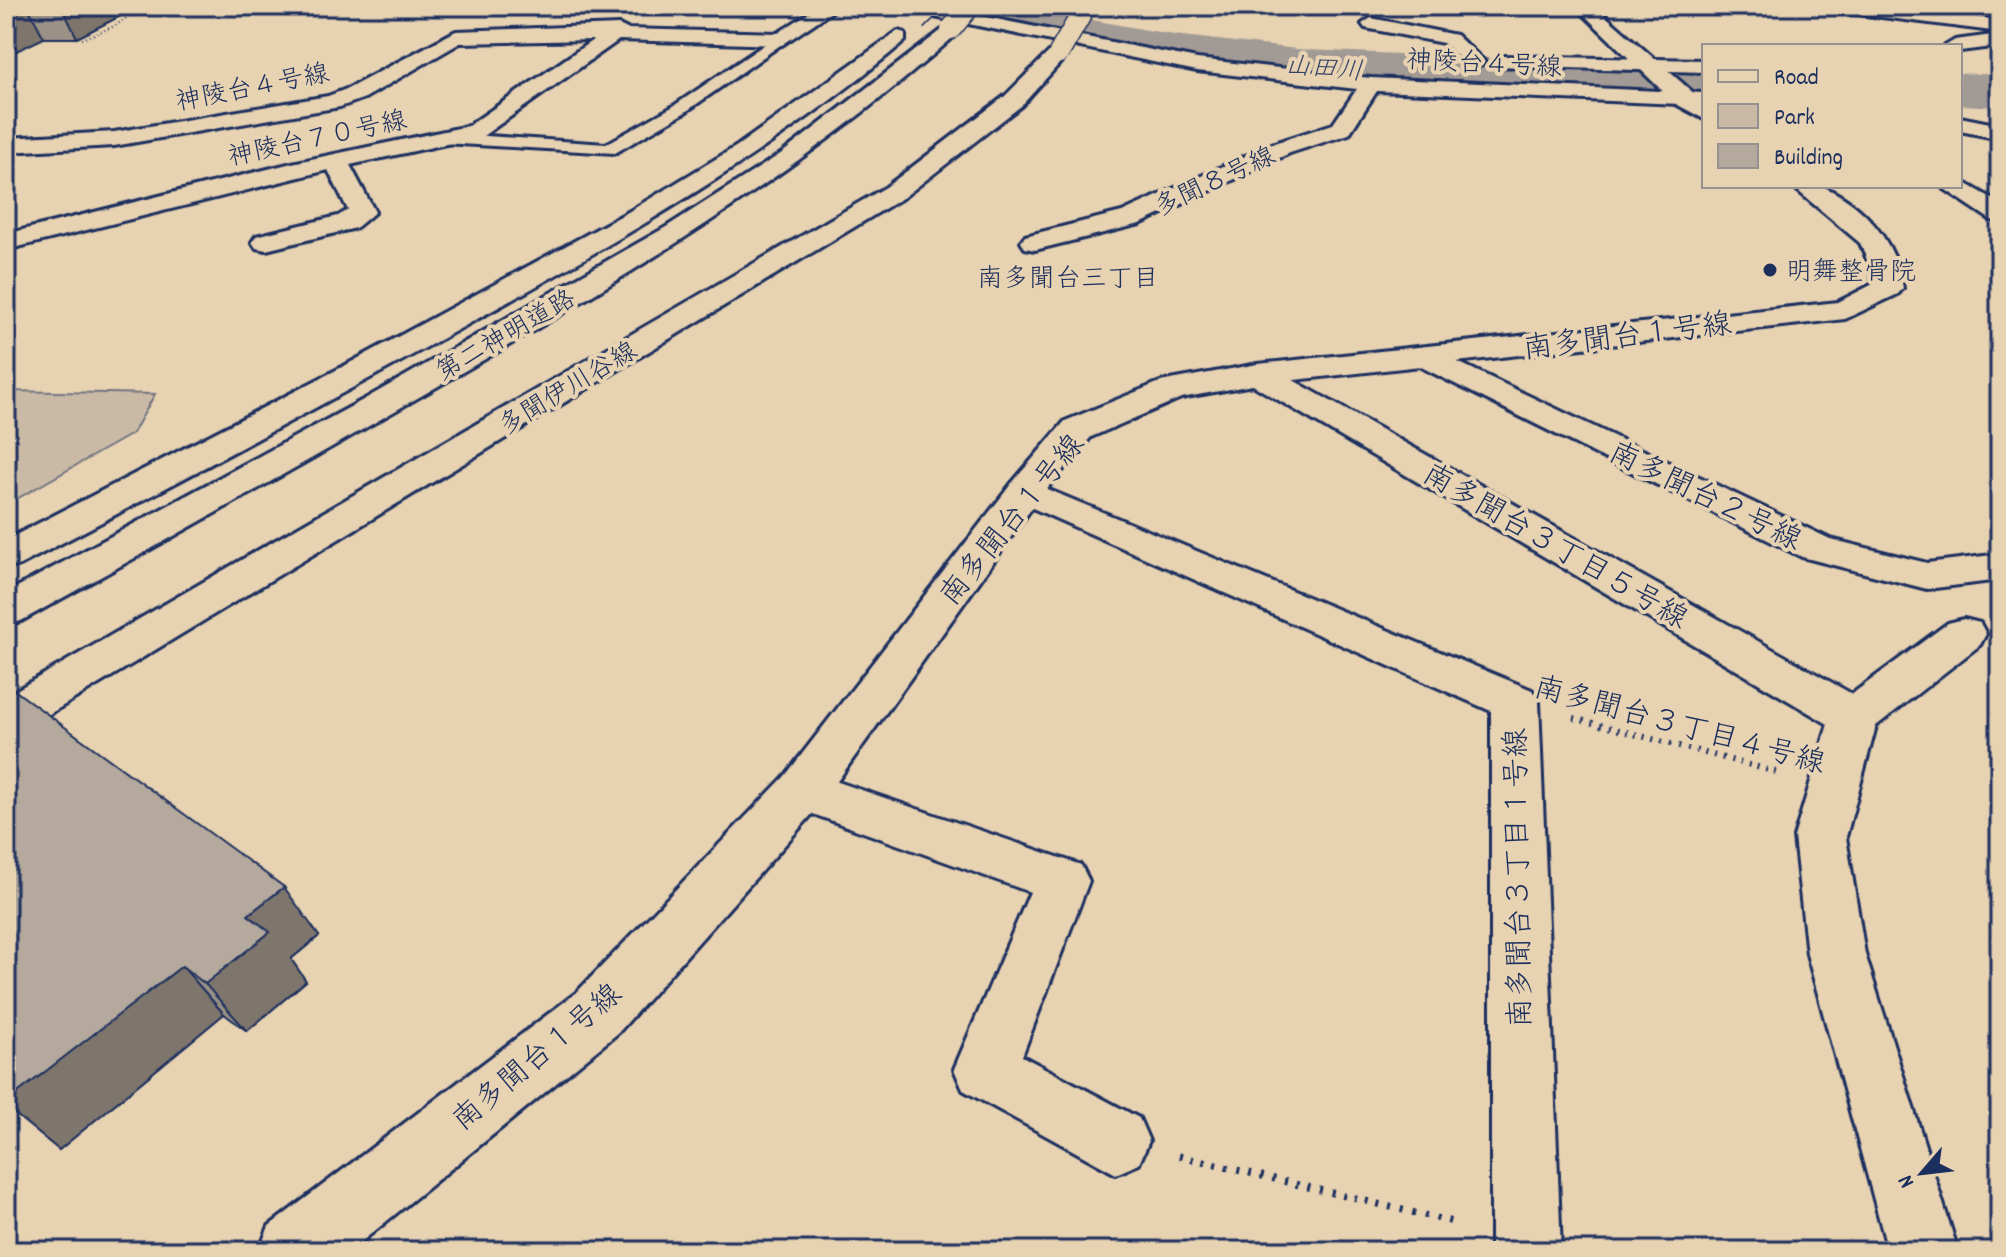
<svg xmlns="http://www.w3.org/2000/svg" width="2006" height="1257" viewBox="0 0 2006 1257" font-family="Dekko,'Klee One',sans-serif">
	<rect width="100%" height="100%" fill="#e7d2b1"/>
	<filter id="ink" filterUnits="userSpaceOnUse"><feTurbulence type="fractalNoise" baseFrequency=".0125" numOctaves="2"/><feDisplacementMap in="SourceGraphic" scale="16" xChannelSelector="R" yChannelSelector="G"/><feConvolveMatrix kernelMatrix="1 2 1 2 8 2 1 2 1" color-interpolation-filters="sRGB"/></filter>
	<g filter="url(#ink)">
		<!-- green -->
		<path fill="#cabaa5" stroke="#727482" stroke-width="2" d="M6,391L155,394L133,433L6,505Z"/>
		<g fill="none" stroke-linecap="round" stroke-linejoin="round">
			<!-- river -->
			<path fill="#a19a95" fill-rule="evenodd" d="M928,6H1016L1174,35L1306,50L1704,67V99C1552,93 1400,92 1249,75C1148,64 1049,40 950,19L934,15Z
				M1960,73L2000,75V107L1960,105Z"/>
			<defs>
				<path id="service" d="M777,36L789,39L684,113L615,153L443,143L435,138L443,133L606,144L672,107Z"/>
				<path id="minor" d="M819,6H840L782,45L619,40L483,136L350,165L375,212L356,228L266,250L256,248L252,242L256,236L338,216L348,210L328,170L6,250V234L292,163L468,126L593,40L460,43L365,98L340,107L114,146L6,152V138L114,132L328,96L349,88L456,31L619,25L627,29L778,33Z
					M896,6H931L1197,59L1371,78L1704,93V105L1377,91L1349,134L1290,153L1140,224L1035,250L1025,248L1021,242L1025,236L1122,212L1274,143L1333,124L1357,89L1197,71L905,11Z
					M1371,18L1456,35L1485,62L1475,68L1468,66L1443,43L1365,28L1362,24Z
					M2000,34V46L1960,51V46H1945L1955,40Z
					M1502,56L1704,60V72L1495,66L1492,62Z
					M1960,117L2000,125V139L1960,131Z
					M1960,180L2000,203V222L1991,220L1940,186H1960Z
					M1426,347L1830,539L1927,563L2000,554V580L1927,589L1802,557L1415,364L1410,357L1415,350Z
					M1258,364L1270,367L1852,694L1948,623L1964,619L1980,623L1986,634L1980,645L1876,726L1846,837L1865,954L1958,1251H1888L1807,954L1794,837L1828,724L1246,381L1241,374L1246,367Z
					M1025,480L1532,690L1539,702L1561,1251H1491V711L1012,499L1006,491L1012,483Z
					M803,770L1081,865L1089,881L1022,1056L1139,1118L1149,1141L1139,1164L1116,1174L963,1090L954,1069L1030,892L785,804L778,790L785,776Z"/>
				<path id="tertiary" d="M1575,6H1594L1704,102V119L1676,104Z
					M1825,6H1878L2000,20V32L1834,11Z
					M1059,47L1069,53L1021,106L904,197L23,730L6,735V696L886,187L1005,96L1052,49Z
					M1792,186C1802,186 1815,184 1824,187C1866,206 1896,243 1903,288L1898,294L1845,319L1258,384L1181,398L1091,437L1038,499L821,804L618,1033L350,1251H259L269,1226L576,993L785,776L1012,483L1065,421L1160,382L1258,364L1838,302L1873,284L1871,269L1860,243Z"/>
				<path id="motorway" d="M951,23L958,25V33C812,163 648,264 480,362C328,450 175,536 21,621L6,625V593L363,400L666,227L782,153Z
					M898,31L905,33V41C769,156 618,241 463,327C317,408 169,487 20,565L6,569V540L344,366L628,212L737,146Z"/>
			</defs>
			<!-- service casing -->
			<use href="#service" stroke="#1b2f5e" stroke-width="6"/>
			<!-- minor casing -->
			<use href="#minor" stroke="#1b2f5e" stroke-width="6"/>
			<!-- tertiary casing -->
			<use href="#tertiary" stroke="#1b2f5e" stroke-width="6"/>
			<!-- motorway casing -->
			<use href="#motorway" stroke="#1b2f5e" stroke-width="6"/>
			<!-- path-far2 -->
			<path stroke="#1b2f5e" stroke-width="2" stroke-dasharray="1 3" stroke-linecap="butt" d="M82,39L115,26L143,6"/>
			<!-- path-far1 -->
			<path stroke="#1b2f5e" stroke-width="6" stroke-dasharray="2 7" stroke-linecap="butt" d="M1574,718L1780,773"/>
			<!-- path -->
			<path stroke="#1b2f5e" stroke-width="7" stroke-dasharray="3 9" stroke-linecap="butt" d="M1179,1156L1457,1223"/>
			<!-- service -->
			<use href="#service" fill="#e7d2b1" fill-rule="evenodd"/>
			<!-- minor -->
			<use href="#minor" fill="#e7d2b1" fill-rule="evenodd"/>
			<!-- tertiary -->
			<use href="#tertiary" fill="#e7d2b1" fill-rule="evenodd"/>
			<!-- motorway -->
			<use href="#motorway" fill="#e7d2b1" fill-rule="evenodd"/>
			<defs>
				<path id="tertiary-bridge" d="M1059,53L1086,6"/>
				<path id="motorway-bridge" d="M916,21L931,6
					M951,29L970,6"/>
			</defs>
			<!-- tertiary-bridge casing -->
			<use href="#tertiary-bridge" stroke="#1b2f5e" stroke-width="23" stroke-linecap="butt"/>
			<!-- motorway-bridge casing -->
			<use href="#motorway-bridge" stroke="#1b2f5e" stroke-width="23" stroke-linecap="butt"/>
			<!-- tertiary-bridge -->
			<use href="#tertiary-bridge" stroke="#e7d2b1" stroke-width="20"/>
			<!-- motorway-bridge -->
			<use href="#motorway-bridge" stroke="#e7d2b1" stroke-width="20"/>
		</g>
		<!-- wall -->
		<path fill="#9b9186" stroke="#1b2f5e" stroke-width="2" d="M6,6H140L77,38H44Z
			M6,684L319,936L291,959L306,981L247,1031L224,1014L59,1150L10,1110Z"/>
		<!-- shaded-wall -->
		<path fill="#7e766d" stroke="#1b2f5e" stroke-width="2" d="M65,6H140L77,38L62,7Z
			M28,7L44,38L6,56V17Z
			M284,887L319,936L291,959L306,981L247,1031L205,984L248,915Z
			M182,966L224,1014L59,1150L10,1110L6,1113V1096Z"/>
		<!-- building -->
		<path fill="#b4a99c" stroke="#1b2f5e" stroke-width="2" d="M6,6H65L62,7H28L6,17Z
			M6,684L284,887L248,915L270,932L205,984L182,966L6,1102Z"/>
	</g>
	<!-- markers -->
	<circle fill="#1b2f5e" stroke="#e7d2b1" stroke-width="3" cx="1770" cy="270" r="8"/>
	<g text-anchor="middle" stroke-width="8" stroke-linejoin="round" paint-order="stroke">
		<!-- far-street labels -->
		<g font-size="26" fill="#1b2f5e" stroke="#e7d2b1">
			<text transform="translate(1484 62) rotate(3)" y="9">神陵台４号線</text>
			<text transform="translate(252 86) rotate(-11)" y="9">神陵台４号線</text>
			<text transform="translate(317 137) rotate(-12)" y="9">神陵台７０号線</text>
			<text transform="translate(1214 180) rotate(-25)" y="9">多聞８号線</text>
			<text transform="translate(505 334) rotate(-30)" y="9">第二神明道路</text>
			<text transform="translate(567 387) rotate(-31)" y="9">多聞伊川谷線</text>
		</g>
		<!-- far-water labels -->
		<g font-size="26" font-style="italic" fill="#364469" stroke="#e7d2b1">
			<text transform="translate(1324 67) rotate(5)" y="9">山田川</text>
		</g>
		<!-- far-poi labels -->
		<g font-size="26" fill="#1b2f5e" stroke="#e7d2b1" text-anchor="start">
			<text x="1786" y="279">明舞整骨院</text>
		</g>
		<!-- far-neighbourhood labels -->
		<g font-size="26" fill="#1b2f5e" stroke="#e7d2b1">
			<text x="1068" y="286">南多聞台三丁目</text>
		</g>
		<!-- street labels -->
		<g font-size="30" fill="#1b2f5e" stroke="#e7d2b1">
			<text transform="translate(1627 335) rotate(-7)" y="10">南多聞台１号線</text>
			<text transform="translate(1706 495) rotate(26)" y="10">南多聞台２号線</text>
			<text transform="translate(1011 519) rotate(-51)" y="10">南多聞台１号線</text>
			<text transform="translate(1556 545) rotate(30)" y="10">南多聞台３丁目５号線</text>
			<text transform="translate(1680 724) rotate(15)" y="10">南多聞台３丁目４号線</text>
			<text transform="translate(1517 878) rotate(-91)" y="10">南多聞台３丁目１号線</text>
			<text transform="translate(536 1056) rotate(-40)" y="10">南多聞台１号線</text>
		</g>
	</g>
	<!-- margin -->
	<rect width="2006" height="1257" fill="none" stroke="#e7d2b1" stroke-width="32"/>
	<rect x="16" y="16" width="1974" height="1225" fill="none" stroke="#1b2f5e" stroke-width="3" filter="url(#ink)"/>
	<!-- legend -->
	<rect x="1702" y="44" width="260" height="144" fill="#e7d2b1" stroke="#959190" stroke-width="2"/>
	<rect x="1718" y="70" width="40" height="12" fill="#e7d2b1" stroke="#959190" stroke-width="2"/>
	<text x="1774" y="84" font-size="24" fill="#1b2f5e">Road</text>
	<rect x="1718" y="104" width="40" height="24" fill="#cabaa5" stroke="#959190" stroke-width="2"/>
	<text x="1774" y="124" font-size="24" fill="#1b2f5e">Park</text>
	<rect x="1718" y="144" width="40" height="24" fill="#b4a99c" stroke="#959190" stroke-width="2"/>
	<text x="1774" y="164" font-size="24" fill="#1b2f5e">Building</text>
	<!-- north arrow -->
	<g transform="translate(1922 1173) rotate(242)" stroke="#e7d2b1" stroke-width="6" paint-order="stroke">
	<path d="M0-6L14 30L0 20L-14 30Z" fill="#1b2f5e"/>
	<text y="-12" font-size="22" font-weight="bold" text-anchor="middle" fill="#1b2f5e">N</text>
	</g>
</svg>
